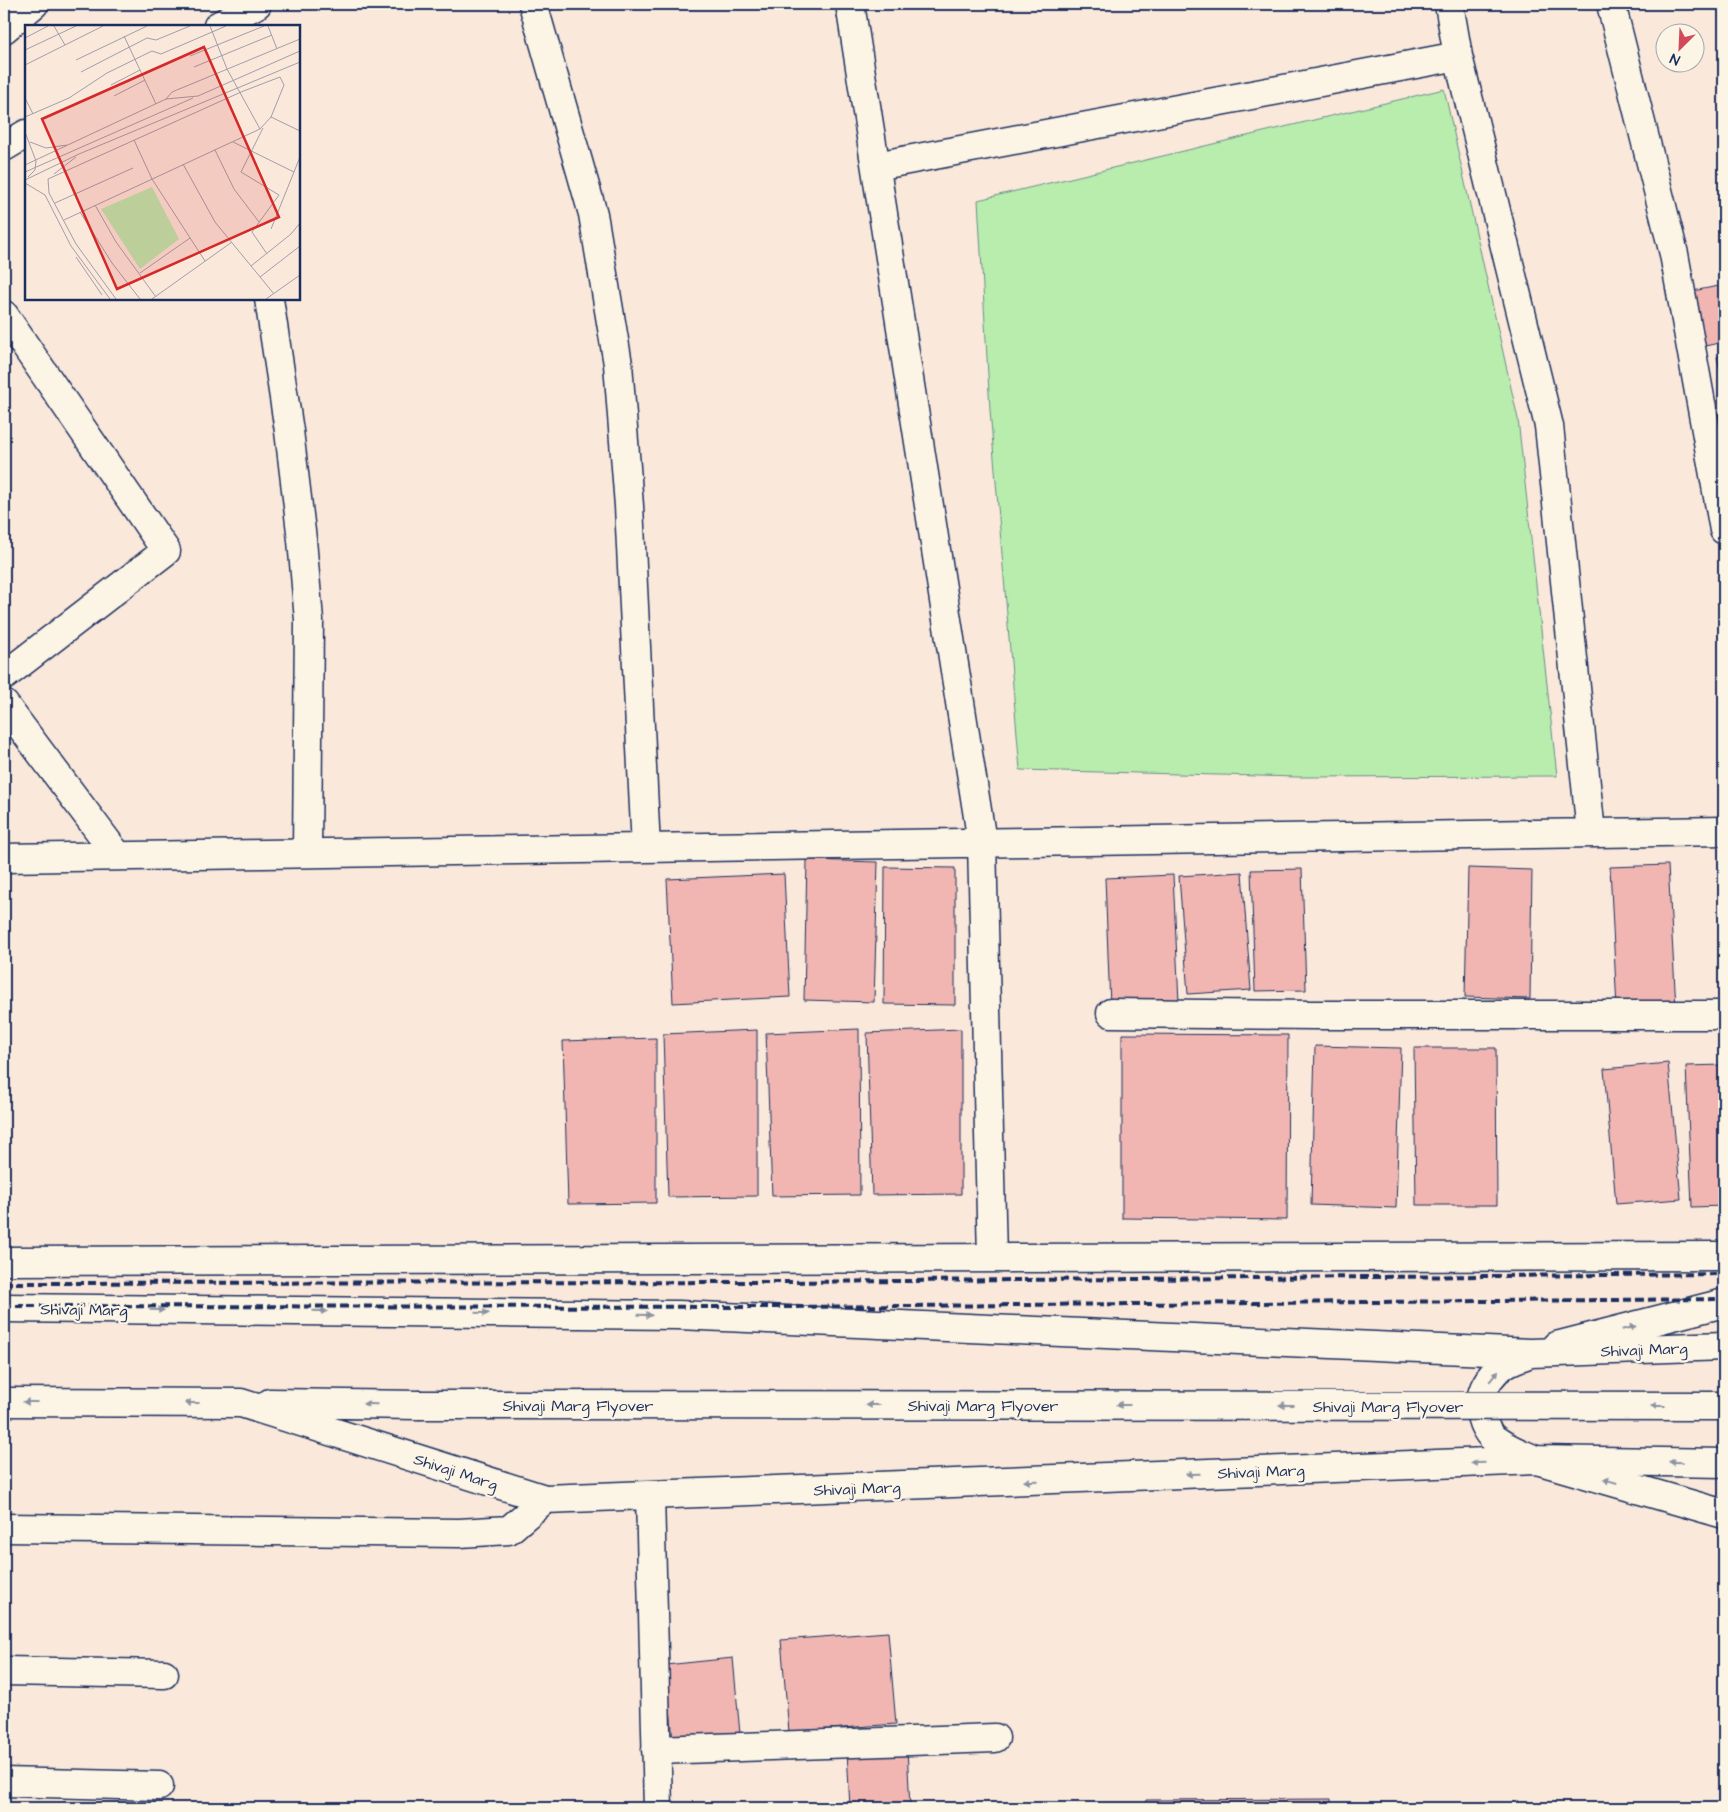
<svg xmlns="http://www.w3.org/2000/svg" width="1728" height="1812" viewBox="0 0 1728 1812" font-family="'Architects Daughter',sans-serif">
	<rect width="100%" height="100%" fill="#fae8db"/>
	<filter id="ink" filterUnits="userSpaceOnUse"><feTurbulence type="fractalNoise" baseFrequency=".02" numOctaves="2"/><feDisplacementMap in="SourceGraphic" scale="10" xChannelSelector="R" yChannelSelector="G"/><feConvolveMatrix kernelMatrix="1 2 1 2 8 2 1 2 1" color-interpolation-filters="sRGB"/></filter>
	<g filter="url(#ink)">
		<!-- green -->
		<path fill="#b8edae" stroke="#6a8e86" d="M1444,89L1518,419L1557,776L1298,777L1020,770L990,410L978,200Z"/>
		<!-- building -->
		<path fill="#f1b6b1" stroke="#1b2f5e" d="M1724,285V342L1705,346L1693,291Z
			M1724,355V389L1717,357Z
			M807,860L878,862L874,1002L804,1000Z
			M1668,865L1676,1007L1617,1009L1610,867Z
			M885,867L955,868V1005L884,1004Z
			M1468,868L1532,870L1530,999L1465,997Z
			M1302,869L1306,990L1255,991L1251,870Z
			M1242,872L1251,990L1188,994L1179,876Z
			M784,874L790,997L673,1003L667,879Z
			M1173,875L1179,1003L1110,1006L1105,878Z
			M859,1029L860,1195L772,1196L766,1033Z
			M961,1029V1194L872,1195L867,1033Z
			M757,1030V1196L668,1197L663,1034Z
			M1122,1034L1288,1035L1287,1220L1122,1218Z
			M656,1038V1203L568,1204L563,1041Z
			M1315,1046L1401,1048L1396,1208L1311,1205Z
			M1414,1048H1496L1497,1205H1416Z
			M1668,1063L1681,1199L1616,1204L1604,1069Z
			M1724,1065V1206L1692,1207L1686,1066Z
			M888,1632L896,1724L789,1732L781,1640Z
			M733,1658L740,1734L673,1740L666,1665Z
			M907,1748L910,1808H850L847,1751Z
			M1331,1799V1808H1146V1800Z"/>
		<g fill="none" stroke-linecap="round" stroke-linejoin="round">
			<defs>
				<path id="minor" d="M533,4L593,214L618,364L629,506L646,848
					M850,4L982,842L992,1258
					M1449,4L1458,56L1549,426L1591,833
					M1611,4L1674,254L1724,530
					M218,26L257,4
					M4,29L34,4
					M4,147L26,134
					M876,166L1458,56
					M269,299L289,431L302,540L309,620L307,853
					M4,315L166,551L4,676
					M4,704L118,856
					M4,858L1724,831
					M1111,1013L1314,1015H1724
					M4,1261L1724,1256
					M650,1496L658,1808
					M4,1528L459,1533L509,1530L545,1499
					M4,1671L164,1674
					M656,1750L995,1738
					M4,1782L159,1786"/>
				<path id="tertiary" d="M1556,1346L1724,1303"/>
				<path id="secondary" d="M4,1308L678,1315L1531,1353L1724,1346
					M1531,1353C1523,1356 1513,1359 1505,1364C1480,1380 1471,1414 1492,1437C1503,1447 1520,1453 1533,1459
					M4,1402L241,1403L545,1499L1537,1460L1724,1463
					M270,1403L419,1405"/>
				<path id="primary" d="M1537,1460L1724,1514"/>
			</defs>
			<!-- minor casing -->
			<use href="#minor" stroke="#1b2f5e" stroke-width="31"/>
			<!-- tertiary casing -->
			<use href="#tertiary" stroke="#1b2f5e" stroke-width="31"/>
			<!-- secondary casing -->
			<use href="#secondary" stroke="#1b2f5e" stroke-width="31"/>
			<!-- primary casing -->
			<use href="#primary" stroke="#1b2f5e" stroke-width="31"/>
			<!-- minor -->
			<use href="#minor" stroke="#fcf5e5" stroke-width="28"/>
			<!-- tertiary -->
			<use href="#tertiary" stroke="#fcf5e5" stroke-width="28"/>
			<!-- secondary -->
			<use href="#secondary" stroke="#fcf5e5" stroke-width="28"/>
			<!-- primary -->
			<use href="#primary" stroke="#fcf5e5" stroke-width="28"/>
			<!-- rail -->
			<path stroke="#1b2f5e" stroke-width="4" stroke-dasharray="8 4" stroke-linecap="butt" d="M4,1283L786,1282L1724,1274
				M4,1306L786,1307L1724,1299"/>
			<defs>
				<path id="secondary-bridge" d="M419,1405L1724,1406"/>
			</defs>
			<!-- secondary-bridge casing -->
			<use href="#secondary-bridge" stroke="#1b2f5e" stroke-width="31" stroke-linecap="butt"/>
			<!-- secondary-bridge -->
			<use href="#secondary-bridge" stroke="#fcf5e5" stroke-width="28"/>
		</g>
		<!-- one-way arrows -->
		<defs><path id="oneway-solid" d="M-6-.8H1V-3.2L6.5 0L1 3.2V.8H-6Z" transform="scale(1.25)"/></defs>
		<g fill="#8c92a2">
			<use href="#oneway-solid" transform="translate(157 1310) rotate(1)"/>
			<use href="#oneway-solid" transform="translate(320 1311) rotate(1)"/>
			<use href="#oneway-solid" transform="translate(482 1313) rotate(1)"/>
			<use href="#oneway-solid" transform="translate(645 1315) rotate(1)"/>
			<use href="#oneway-solid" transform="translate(1629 1328) rotate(-14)"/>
			<use href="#oneway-solid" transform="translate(1494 1376) rotate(-51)"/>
			<use href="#oneway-solid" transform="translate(30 1402) rotate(-180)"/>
			<use href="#oneway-solid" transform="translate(192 1403) rotate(-180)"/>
			<use href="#oneway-solid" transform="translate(370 1404) rotate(-179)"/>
			<use href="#oneway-solid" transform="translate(873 1405) rotate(-180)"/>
			<use href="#oneway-solid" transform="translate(1123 1405) rotate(-180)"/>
			<use href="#oneway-solid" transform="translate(1286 1405) rotate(-180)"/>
			<use href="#oneway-solid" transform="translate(1658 1406) rotate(-180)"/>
			<use href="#oneway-solid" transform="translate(1676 1462) rotate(-179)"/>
			<use href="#oneway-solid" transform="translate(1478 1463) rotate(178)"/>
			<use href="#oneway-solid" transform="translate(1193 1474) rotate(178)"/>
			<use href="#oneway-solid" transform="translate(1031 1481) rotate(178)"/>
			<use href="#oneway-solid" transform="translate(1610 1481) rotate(-164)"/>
		</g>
	</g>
	<g text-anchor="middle" stroke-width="4.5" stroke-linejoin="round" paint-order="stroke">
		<!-- street labels -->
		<g font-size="16" fill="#1b2f5e" stroke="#fcf5e5">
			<text transform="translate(84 1309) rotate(1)" y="6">Shivaji Marg</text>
			<text transform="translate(1644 1349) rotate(-2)" y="6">Shivaji Marg</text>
			<text x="578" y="1411">Shivaji Marg Flyover</text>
			<text x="983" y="1411">Shivaji Marg Flyover</text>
			<text x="1388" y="1412">Shivaji Marg Flyover</text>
			<text transform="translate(456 1471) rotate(18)" y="6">Shivaji Marg</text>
			<text transform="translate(1261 1471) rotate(-2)" y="6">Shivaji Marg</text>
			<text transform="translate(857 1488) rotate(-2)" y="6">Shivaji Marg</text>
		</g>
	</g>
	<!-- overview -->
	<g transform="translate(25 25)">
		<rect width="275" height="275" fill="#fae8db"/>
		<path d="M127,162L154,214L115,244L76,184Z" fill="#b8edae"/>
		<path fill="none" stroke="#a19ea9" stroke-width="1" d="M29,1L40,20M185,1L202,44L235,104M243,1L252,24M99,11L131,79M0,13L23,1M0,25L51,1M165,31L239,1M51,35L122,1M0,40L78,1M169,42L247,10M56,47L122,13L131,15L165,1M86,60L115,45M89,71L120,55M0,73L8,89M141,74L147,67L275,14M0,92L44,73L82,48L127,26L136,29L201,1M246,92L275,106M238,103L216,147L254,170L227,207L242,229M0,107L11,136L10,145L3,152M109,115L127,154L180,236M5,117L21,123L42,120M208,117L269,147M190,125L209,164L234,197M158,139L190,197L249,269M0,140L141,74L173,71L275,26M0,147L168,73M29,149L51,132M23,154L216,67L255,52L259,60L246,92L235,104L39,195M23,154L24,168L51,219L91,274M0,155L54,129L275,37M0,158L20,170L46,221L85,274M30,178L108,143M70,180L91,217L131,272M55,187L87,238L115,274M246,204L275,132M51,232L77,270M226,241L266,209L275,198M115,248L165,213M235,252L275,221M127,274L207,217M241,274L275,250"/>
		<path fill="#d62828" fill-opacity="0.15" stroke="#d62828" stroke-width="2.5" d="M179,22L254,192L92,264L17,94Z"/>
		<rect width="275" height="275" fill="none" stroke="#1b2f5e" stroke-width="2.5"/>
	</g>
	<!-- margin -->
	<rect width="1728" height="1812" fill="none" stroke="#fcf5e5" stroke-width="20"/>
	<rect x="10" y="10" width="1708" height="1792" fill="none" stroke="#1b2f5e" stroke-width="2" filter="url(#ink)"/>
	<!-- north arrow -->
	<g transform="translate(1680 48) rotate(204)"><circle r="24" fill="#fcf5e5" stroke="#a2a6af"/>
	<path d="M0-4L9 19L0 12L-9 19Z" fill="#d1495b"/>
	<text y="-8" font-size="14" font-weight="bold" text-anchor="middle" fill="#1b2f5e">N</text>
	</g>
</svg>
